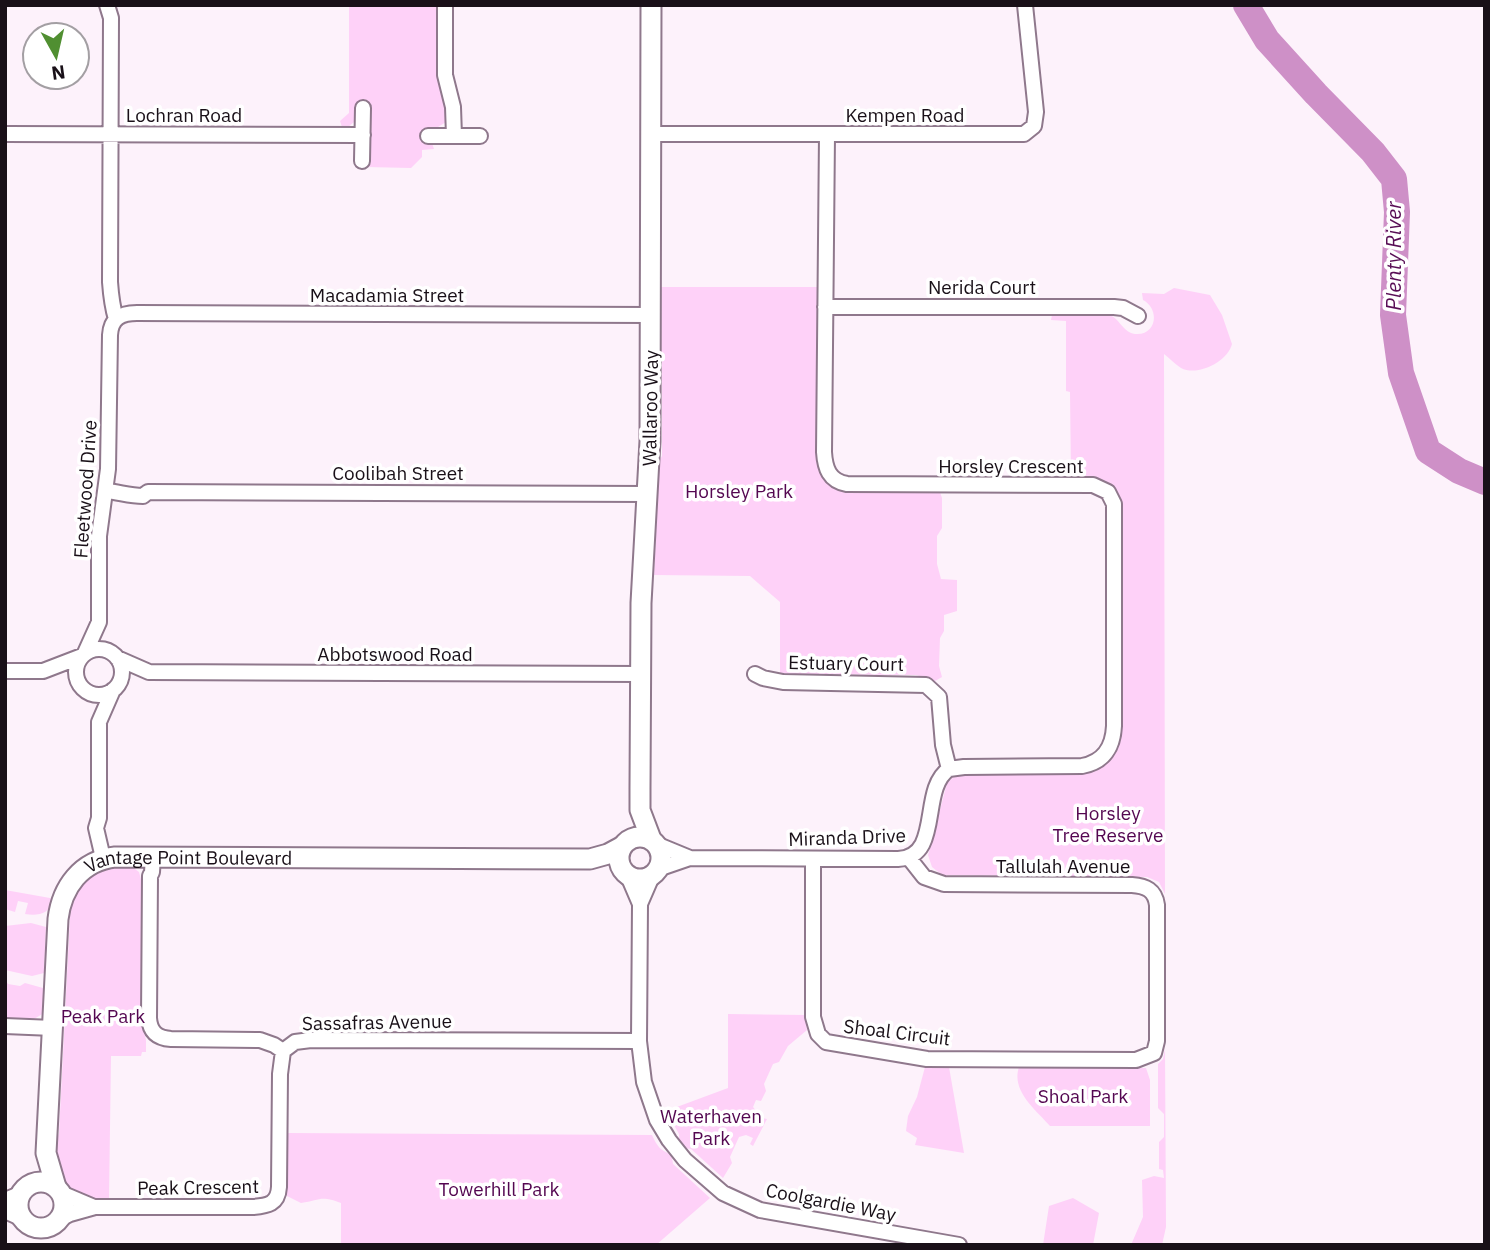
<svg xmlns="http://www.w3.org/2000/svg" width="1490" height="1250" viewBox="0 0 1490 1250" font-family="'IBM Plex Sans',sans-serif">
	<rect width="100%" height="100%" fill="#fdf2fb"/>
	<!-- green -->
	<path fill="#fed1f8" d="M349,5H438L437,78L445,106L446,122L438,127L428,128V143H432L434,149L422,150V157L411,168L366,167L367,162H371V109H355L354,122L348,127H342L340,121L349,113Z
		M658,287H818L817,466L827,483L844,491L940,492L942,498V528L937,536V564L941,579L957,580V611L944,615V631L940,638L939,666L942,677L935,681L916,675L780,674V602L750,576L654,575L656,534L653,527L657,464L662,456V355L658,345Z
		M1174,288L1210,295L1222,315L1232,344C1228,361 1198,377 1181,368C1175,364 1169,358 1164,354L1165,894L1159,882L1147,877L942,875L932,867L928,855L947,783L956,775L964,774H1085L1098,769L1112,759L1118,749L1121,738L1122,638L1118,623L1122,612L1121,501C1111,478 1094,477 1071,477L1070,392L1066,391V321L1051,320L1052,315L1108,314C1120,318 1122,332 1135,334C1157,336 1160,309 1143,300L1142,293L1164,294Z
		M131,866L139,872L142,883V1024L146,1040V1052H142L141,1056H111L109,1199H91L68,1190L61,1183L54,1147L59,1133L70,916L68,911L79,884L103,867Z
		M5,890L50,898L53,900C50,914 38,916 25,914L28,903L18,901L15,912L5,909Z
		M31,923L46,927L44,973L32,976L5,970V926Z
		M5,979L8,984L20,986L25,983L43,988L46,996L44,1013L34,1019L5,1018Z
		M728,1014L805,1015L807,1030L788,1046L779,1062L773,1064L764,1084L766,1091L761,1101L756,1100L753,1107L762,1118L767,1119L753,1146L750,1144L753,1138L746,1135L739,1137L730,1157L732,1163L723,1178L691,1149L684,1148L679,1140V1134L666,1111L728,1088Z
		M1165,1049L1166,1227L1162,1245H1131L1143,1217L1142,1180L1154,1176L1164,1178L1163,1170L1159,1169V1142L1164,1137V1114L1158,1108V1064L1163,1059Z
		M925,1067H949L964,1153L915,1145L917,1138L906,1131L908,1116L917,1097Z
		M1019,1067L1146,1068L1150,1080V1126H1050C1035,1109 1011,1091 1019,1067Z
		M288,1133L652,1135C654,1139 657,1146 661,1149C668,1154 672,1153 673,1164L710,1198L656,1245H341V1203C321,1195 320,1200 301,1203L287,1196Z
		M1073,1198L1099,1213L1093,1245H1043L1049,1206Z"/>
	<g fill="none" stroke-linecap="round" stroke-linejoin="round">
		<!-- river -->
		<path stroke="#ce90c7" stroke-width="26" d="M1246,5L1267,40L1316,94L1373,152L1394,179L1397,212L1393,315L1401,373L1428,451L1459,471L1485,482"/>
		<defs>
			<path id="street" d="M107,5L111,18L110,282C111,296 112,306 116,319
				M445,5V75L453,107L454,136
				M5,134L363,135
				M651,134H1024L1034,126L1036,112L1025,5
				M827,135L824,452C825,468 829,481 847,484L1093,485L1108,492L1114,504V726C1113,747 1104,762 1082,766L964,767L949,769
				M428,136H480
				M362,161L363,108
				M825,307H1114L1123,308L1138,316
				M106,491C119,492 129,496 143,496L148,492L648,494
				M76 672a23 23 0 1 1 46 0a23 23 0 1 1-46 0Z
				M85,653L99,622V536L108,469L110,335C111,318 121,313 137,313L651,315
				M117,658L149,672L640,674
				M5,671H43L82,656
				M755,674L763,678L783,682L926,685L939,697L943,745L949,769
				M656,844L690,858
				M153,857L152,872L150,876L149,1018C150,1032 157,1038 171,1039L260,1040L274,1045L283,1051L295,1042L311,1040L639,1041
				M103,858L96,828L99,818V722L113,690
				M813,859V1017L818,1034L826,1042L927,1059L1136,1060L1154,1053L1157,1041V905C1155,890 1146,886 1132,885L944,884L924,877L909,858
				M658,869L690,858L898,859C943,857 919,789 949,769
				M628,876L640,904L639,1041L644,1082L657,1120L669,1140L685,1160L723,1193L760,1210L959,1245
				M640,904L653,874
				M5,1026L53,1028
				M61,1193L94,1207
				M5,1200L22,1193
				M5,1211L23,1219
				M58,1220L70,1214L95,1207H252C268,1206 278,1204 279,1187L280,1074L283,1051"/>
			<g id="secondary">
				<path d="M651,5L650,441L641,603L640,789V810L651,839"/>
				<circle cx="640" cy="858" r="21"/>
				<circle cx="41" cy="1205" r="23"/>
				<path id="s1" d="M56,1187L46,1153L58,919C62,887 81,861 115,857L590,859L608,854L621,847"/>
			</g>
		</defs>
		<!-- street casing -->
		<use href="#street" stroke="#8f788c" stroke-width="18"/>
		<!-- secondary casing -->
		<use href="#secondary" stroke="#8f788c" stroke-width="23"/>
		<!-- street -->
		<use href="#street" stroke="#fff" stroke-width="14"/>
		<!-- secondary -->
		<use href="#secondary" stroke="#fff" stroke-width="19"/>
	</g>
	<g text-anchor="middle" stroke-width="7" stroke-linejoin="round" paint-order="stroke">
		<!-- street labels -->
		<g font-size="19" fill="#191018" stroke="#fff">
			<text x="184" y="122">Lochran Road</text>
			<text x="905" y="122">Kempen Road</text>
			<text x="982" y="294">Nerida Court</text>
			<text x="387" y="302">Macadamia Street</text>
			<text transform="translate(650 408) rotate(-89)" y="7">Wallaroo Way</text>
			<text x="1011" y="473">Horsley Crescent</text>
			<text x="398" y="480">Coolibah Street</text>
			<text transform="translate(85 489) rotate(-86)" y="7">Fleetwood Drive</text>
			<text x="395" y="661">Abbotswood Road</text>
			<text transform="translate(846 663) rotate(1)" y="7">Estuary Court</text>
			<text transform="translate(847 837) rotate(-2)" y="7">Miranda Drive</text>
			<text dy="7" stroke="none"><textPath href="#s1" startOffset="434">Vantage Point Boulevard</textPath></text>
			<text x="1063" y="873">Tallulah Avenue</text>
			<text transform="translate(377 1022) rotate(-1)" y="7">Sassafras Avenue</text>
			<text transform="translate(897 1032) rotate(7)" y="7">Shoal Circuit</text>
			<text transform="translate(198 1187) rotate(-1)" y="7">Peak Crescent</text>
			<text transform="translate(831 1202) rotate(11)" y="7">Coolgardie Way</text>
		</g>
		<!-- park labels -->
		<g font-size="19" fill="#540751" stroke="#fff">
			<text x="739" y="498">Horsley Park</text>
			<text x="1108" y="820">Horsley<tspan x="1108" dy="22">Tree Reserve</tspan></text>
			<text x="103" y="1023">Peak Park</text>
			<text x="1083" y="1103">Shoal Park</text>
			<text x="711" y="1123">Waterhaven<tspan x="711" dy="22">Park</tspan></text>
			<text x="499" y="1196">Towerhill Park</text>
		</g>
		<!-- water labels -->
		<g font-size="21" font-style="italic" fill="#590e56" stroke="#fff">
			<text transform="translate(1394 256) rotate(-90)" y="7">Plenty River</text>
		</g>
	</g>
	<!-- border -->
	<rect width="1490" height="1250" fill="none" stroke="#191018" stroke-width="14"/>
	<!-- north arrow -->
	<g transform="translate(56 56) rotate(172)"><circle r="33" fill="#ffffff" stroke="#a39fa3" stroke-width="2"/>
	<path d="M0-5L12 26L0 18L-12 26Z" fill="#508f31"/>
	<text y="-10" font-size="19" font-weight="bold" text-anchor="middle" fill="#191018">N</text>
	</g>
</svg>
